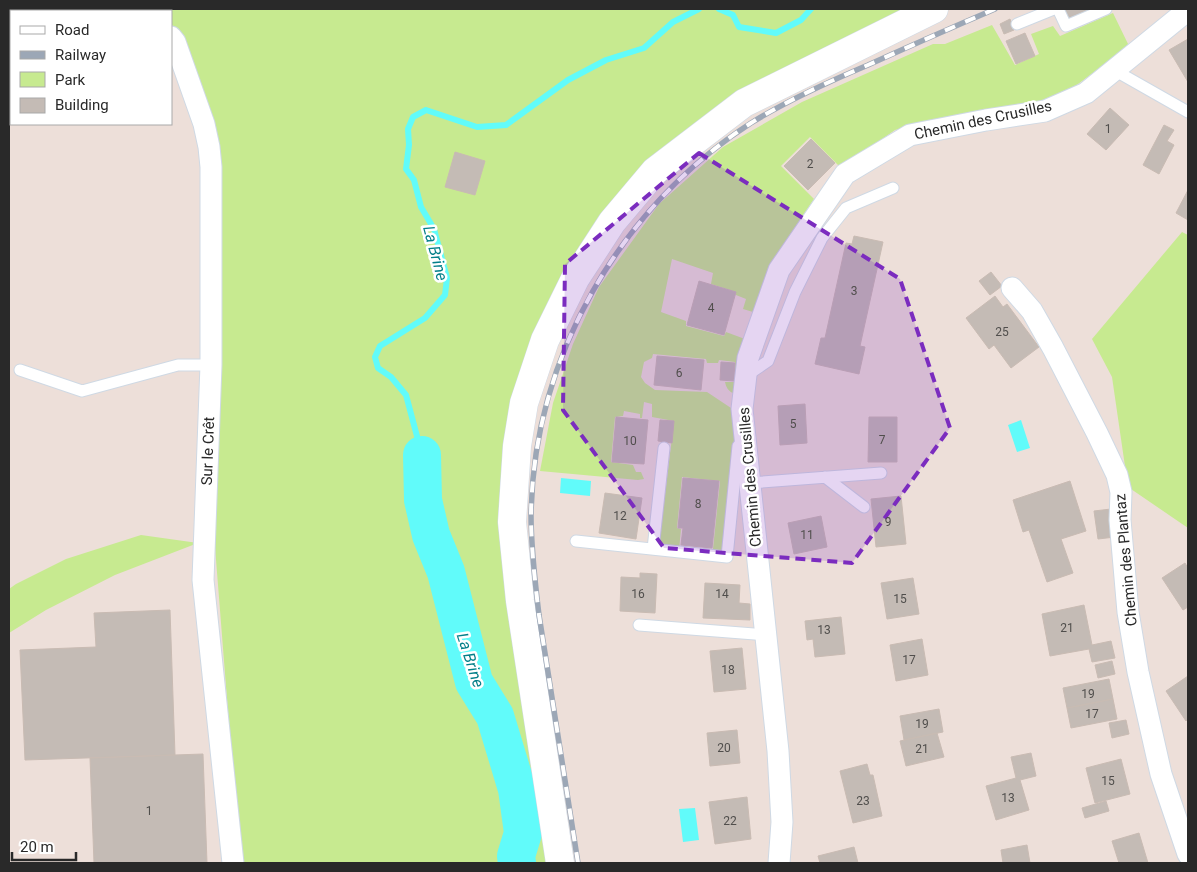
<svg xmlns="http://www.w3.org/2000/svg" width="1197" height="872" viewBox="0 0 1197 872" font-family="Roboto,sans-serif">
	<rect width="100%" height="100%" fill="#eddfd9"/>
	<!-- green -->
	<path fill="#c7ea90" d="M164,9H930L743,101L610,221L515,446L559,863H241L238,838L215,547L219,396L221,166L181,39L171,23V11H164Z
		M1113,13L1129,46L1074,87L1044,100L986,110L895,130L841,168L810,137L781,166L814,199L769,266L753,312L743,309L746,299L736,295V292L711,284L713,273L672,259L661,312L686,321V326L724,336L726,332L753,342L742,396C733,394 727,392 725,382H734L735,362L719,360L718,363H707L706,359L653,354L652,358L644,362L641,377L645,383L655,390L707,392L740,414L726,557L697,553L698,548L713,549L720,481L682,477L677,528L681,529L679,550L655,548L659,513L664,503L674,421L652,417V404L644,402L642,418H640V414L624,411L623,416L615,417L611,462L633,465L636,472H641L644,479L638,480L540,471L553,403L573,344L599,287L659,204L723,147L802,102L933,44H945L992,25L1015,65L1039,54L1031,34L1053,26L1060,36Z
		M1182,232L1188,235V528L1128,487L1112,377L1092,339Z
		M141,535L198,543L115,575L46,610L9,633V589L16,584L66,559Z"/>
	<!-- water -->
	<path fill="#61fbfa" d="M1021,420L1030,448L1017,452L1008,425Z
		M561,478L591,481L590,496L560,493Z
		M695,808L699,840L683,842L679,809Z"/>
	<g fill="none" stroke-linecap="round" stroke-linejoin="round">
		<!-- stream -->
		<path stroke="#61fbfa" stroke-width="6" d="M719,9L733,15L739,27L776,33L801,20L811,9
			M422,455L406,395L391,377L378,368L375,357L380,346L425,318L445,295L447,278L434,229L421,207L414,180L406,169L409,145L408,129L413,117L426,110L477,127L506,125L568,80L606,60L644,48L673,22L699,9"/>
		<!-- river -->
		<path stroke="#61fbfa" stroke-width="38" d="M422,455L423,500L431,535L446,572L474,682L495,716L517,789L523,833L516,856L517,863"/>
	</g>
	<!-- building -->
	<path fill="#c4bbb5" stroke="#c9bbb3" d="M1062,9H1096L1067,21Z
		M9,13L11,17V52L9,54Z
		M1010,19L1014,30L1004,34L1000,24Z
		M1025,33L1035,56L1016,64L1006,41Z
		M1188,39V82L1169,50Z
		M1110,108L1129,125L1106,150L1087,134Z
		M1164,125L1174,130L1167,141L1174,145L1159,174L1143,165Z
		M811,139L835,163L808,190L784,166Z
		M455,152L485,161L475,195L445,187Z
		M1188,190V220L1176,213Z
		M854,236L883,242L860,346L865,347L859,374L815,364L821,338H825L846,243L852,244Z
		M991,272L1002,286L990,295L979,281Z
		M699,281L736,292L724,335L687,325Z
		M995,296L1003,307L1007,304L1039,347L1011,368L994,345L989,349L966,318Z
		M657,356L704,360L701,390L654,385Z
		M721,362L735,363L734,381L720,380Z
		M805,404L807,443L780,445L778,406Z
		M616,417L648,420L644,464L612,462Z
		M869,417H897V462H868Z
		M660,420L674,421L672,443L658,441Z
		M683,478L719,481L712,548L681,545L683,528H678Z
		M1070,481L1086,531L1061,539L1073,573L1047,582L1029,530L1023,532L1013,500Z
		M605,493L642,498L636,539L599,533Z
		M901,496L906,544L876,547L871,499Z
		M1111,509L1115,537L1098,539L1094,511Z
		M821,516L827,547L794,554L788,523Z
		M1185,563L1188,568V607L1183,610L1162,578Z
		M640,573L657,574L655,613L620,611L621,577L640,578Z
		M913,578L919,614L887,619L881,583Z
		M705,583L740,585L739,603L750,604V620L703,618Z
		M1084,605L1092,645L1111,641L1115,658L1092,662L1089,649L1050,656L1042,614Z
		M170,610L175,755L25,760L20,650L96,647L94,613Z
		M841,617L845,654L815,657L813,639L807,640L805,621Z
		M922,639L928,675L896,681L890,645Z
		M742,648L746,689L714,692L710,651Z
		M1112,661L1115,674L1098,678L1095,665Z
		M1188,676V719L1186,721L1166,691Z
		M1109,679L1113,699L1067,708L1063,688Z
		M1113,699L1117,719L1071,728L1067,708Z
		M939,709L943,732L904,740L900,716Z
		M1126,720L1129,734L1112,738L1109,723Z
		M737,730L740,763L710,766L707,733Z
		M937,733L944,757L906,766L900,741Z
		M1031,753L1036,776L1020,780L1029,810L996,820L986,786L1016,778L1011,757Z
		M203,754L207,863H94L90,758Z
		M1121,759L1130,794L1095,803L1086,768Z
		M867,764L870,775H873L882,816L853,823L840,771Z
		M747,797L751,839L715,844L709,802Z
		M1106,801L1109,811L1085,818L1082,808Z
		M1139,833L1148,863H1119L1112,841Z
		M1027,845L1030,863H1003L1001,850Z
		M854,847L858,863H820L818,856Z"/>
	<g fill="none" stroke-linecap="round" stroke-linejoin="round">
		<defs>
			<path id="lane" d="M1058,9L1066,26L1106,9
				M1017,24L1054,9
				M1114,70L1188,112
				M20,370L82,391L178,365H211
				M746,376L768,361L795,292L822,238L846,208L893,188
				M825,477L864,507
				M750,483L881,473
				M576,541L727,557L738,446
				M653,549L664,448
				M639,625L766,635"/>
			<path id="street" d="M147,11L154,9L155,11
				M171,37L175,42L204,124L209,147L211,167V365L203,580L233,863
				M9,103L11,102
				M1012,288L1032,311L1053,348L1097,433L1117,475L1121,492L1120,520L1128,612L1138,672L1161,774L1188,854
				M779,863L782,822L778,751L742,409L748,358L779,270L845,174L910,135L986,120L1045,111L1086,93L1188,10"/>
			<path id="secondary" d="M560,863L520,601L512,522L517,446L524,403L545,340L575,279L612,222L655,171L744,103L934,9"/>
		</defs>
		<!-- lane casing -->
		<use href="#lane" stroke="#cfd9e4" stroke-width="13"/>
		<!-- street casing -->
		<use href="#street" stroke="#cfd9e4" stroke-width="23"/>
		<!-- secondary casing -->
		<use href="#secondary" stroke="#cfd9e4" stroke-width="29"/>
		<!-- lane -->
		<use href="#lane" stroke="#fff" stroke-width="11"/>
		<!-- street -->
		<use href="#street" stroke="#fff" stroke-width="21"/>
		<!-- secondary -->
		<use href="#secondary" stroke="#fff" stroke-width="28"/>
		<defs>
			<path id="rail" d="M578,863L539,615C535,582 531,548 531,514C534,357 619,208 751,123C788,100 828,82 868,65C910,46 953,27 995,9"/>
		</defs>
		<!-- rail casing -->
		<use href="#rail" stroke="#9ca7b6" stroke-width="5.5"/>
		<!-- rail -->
		<use href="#rail" stroke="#fff" stroke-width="4" stroke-dasharray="11" stroke-linecap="butt"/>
	</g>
	<!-- marked area -->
	<path fill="#7b2cbf" fill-opacity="0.2" stroke="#7b2cbf" stroke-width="4" stroke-dasharray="10 6" stroke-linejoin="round" d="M699,153L900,279L950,428L852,563L664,548L563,410L565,264Z"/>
	<g text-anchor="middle" stroke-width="5" stroke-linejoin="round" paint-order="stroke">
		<!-- number labels -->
		<g font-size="12" fill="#504e4c">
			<text x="1108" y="133">1</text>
			<text x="810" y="168">2</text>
			<text x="854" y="295">3</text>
			<text x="711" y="312">4</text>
			<text x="1002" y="336">25</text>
			<text x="679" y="377">6</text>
			<text x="793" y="428">5</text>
			<text x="882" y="444">7</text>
			<text x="630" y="445">10</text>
			<text x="698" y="508">8</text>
			<text x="620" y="520">12</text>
			<text x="888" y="526">9</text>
			<text x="807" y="539">11</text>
			<text x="638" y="598">16</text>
			<text x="722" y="598">14</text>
			<text x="900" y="603">15</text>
			<text x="1067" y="632">21</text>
			<text x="824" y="634">13</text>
			<text x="909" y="664">17</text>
			<text x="728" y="674">18</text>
			<text x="1088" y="698">19</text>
			<text x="1092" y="718">17</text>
			<text x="922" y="728">19</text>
			<text x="724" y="752">20</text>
			<text x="922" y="753">21</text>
			<text x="1108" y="785">15</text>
			<text x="1008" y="802">13</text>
			<text x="863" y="805">23</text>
			<text x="149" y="815">1</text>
			<text x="730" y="825">22</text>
		</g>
		<!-- street labels -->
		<g font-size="15" fill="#292929" stroke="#fff">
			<text transform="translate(983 120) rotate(-12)" y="5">Chemin des Crusilles</text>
			<text transform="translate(208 451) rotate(-88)" y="5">Sur le Crêt</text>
			<text transform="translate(750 477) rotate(-95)" y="5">Chemin des Crusilles</text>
			<text transform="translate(1126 560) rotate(-95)" y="5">Chemin des Plantaz</text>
		</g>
		<!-- water labels -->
		<g font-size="16" font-style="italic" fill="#037f89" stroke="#fff">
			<text transform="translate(436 253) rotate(75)" y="6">La Brine</text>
			<text transform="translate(471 660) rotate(72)" y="6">La Brine</text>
		</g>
	</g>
	<!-- border -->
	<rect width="1197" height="872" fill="none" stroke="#292929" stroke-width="20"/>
	<!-- legend -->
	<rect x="10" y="10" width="162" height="115" fill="#ffffff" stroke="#a9a9a9"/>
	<rect x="20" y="26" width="25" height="8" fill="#ffffff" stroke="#a9a9a9"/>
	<text x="55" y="35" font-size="15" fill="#292929">Road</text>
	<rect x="20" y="51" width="25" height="8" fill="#9ca7b6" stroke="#a9a9a9"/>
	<text x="55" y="60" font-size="15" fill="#292929">Railway</text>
	<rect x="20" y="72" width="25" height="15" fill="#c7ea90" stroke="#a9a9a9"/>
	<text x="55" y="85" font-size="15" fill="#292929">Park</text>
	<rect x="20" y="98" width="25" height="15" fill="#c4bbb5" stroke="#a9a9a9"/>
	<text x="55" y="110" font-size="15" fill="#292929">Building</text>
	<!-- scale -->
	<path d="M12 852v8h64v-8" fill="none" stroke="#292929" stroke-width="2.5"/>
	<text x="20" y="852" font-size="15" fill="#292929" stroke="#ffffff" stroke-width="4" paint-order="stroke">20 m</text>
</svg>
